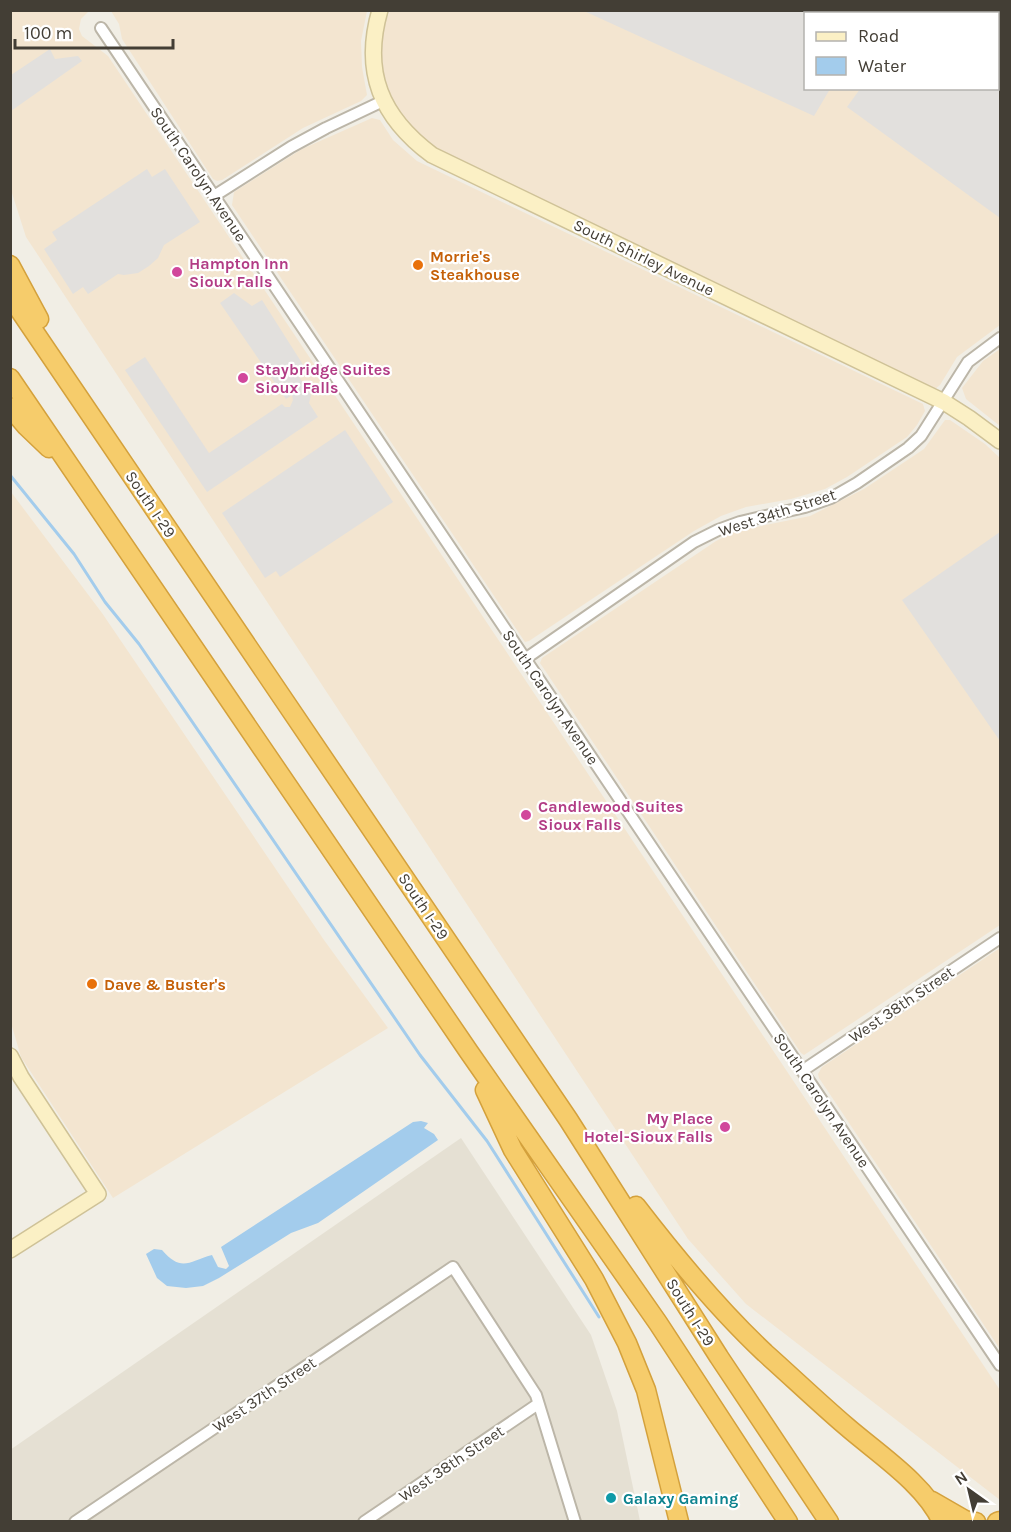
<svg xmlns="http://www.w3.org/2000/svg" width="1011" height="1532" viewBox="0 0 1011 1532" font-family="Karla,sans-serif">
	<rect width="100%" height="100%" fill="#f1eee5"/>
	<!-- residential -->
	<path fill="#e5e0d3" d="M461,1138L591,1335L617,1411L640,1521H11L10,1450Z"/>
	<!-- commercial -->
	<path fill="#f3e5d0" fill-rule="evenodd" d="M10,11H89L81,19L79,29L82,36L108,56L1000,1390V1500L746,1304L688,1239L26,237L11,190Z
		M111,11H367L361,41L362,67L367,95L361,101L303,128L222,180L217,181L213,179L122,39L119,24Z
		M390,11H1000V325L957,357L940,385L935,389L436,148L416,132L400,112L391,97L383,76L380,45L385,23ZM806,14H998V88H806Z
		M372,118L380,120L393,140L417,161L923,404L925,411L917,425L907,437L847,477L825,489L791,499L746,507L721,516L694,531L529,641L525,642L232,205L234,192L302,149Z
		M1000,349V426L966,399L962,388L983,361Z
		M945,420H950L985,444L1000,458V925L804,1055L801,1053L540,663L542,658L716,541L737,531L810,516L864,489L924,449Z
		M11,492L102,613L324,940L388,1028L113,1198L21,1057L11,1023Z
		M1000,948V1349L819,1078L818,1074L822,1067Z"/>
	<!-- parking -->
	<path fill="#e2e0dd" d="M851,10L856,13L806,14V88L830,89L814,116L584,11Z
		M917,10H996L1000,14V218L847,107L860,89L998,88V14L915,13Z
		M50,49L55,59L78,56L82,61L11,111V75Z
		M147,169L152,177L165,169L200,222L164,245L158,258L149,266L138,273L124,275L118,274L88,294L83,287L73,294L44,249L57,240L52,232Z
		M234,293L252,306L262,300L307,371L299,377L311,395L309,403L318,417L207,492L125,370L145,357L209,453L282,404L285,407H290L293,400L292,395L286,399L220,303Z
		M345,430L393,502L280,577L276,571L265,578L222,513Z
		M1000,532V741L902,600Z"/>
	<!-- water -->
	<path fill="#a3ccec" d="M421,1121L428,1123L424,1128L434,1134L438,1140L318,1223L291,1233L219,1278L203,1286L186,1288L167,1286L157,1278L146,1254L154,1249L162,1250C182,1273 189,1261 212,1255L218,1267L226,1269L229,1266L221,1247L413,1122Z"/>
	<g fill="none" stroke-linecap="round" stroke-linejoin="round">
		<!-- stream -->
		<path stroke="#a3ccec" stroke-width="3" d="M10,475L74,554L105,602L139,644L420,1055L487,1141L599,1317"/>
		<defs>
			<path id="street" d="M101,28L1000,1365
				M214,196L291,147L326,128L383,101
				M525,659L694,542L718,530L740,522L805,507L831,498L857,483L908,448L921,436L968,362L1000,338
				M802,1071L1000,938
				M75,1522L453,1267L536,1395L575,1522
				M364,1522L538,1404"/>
			<path id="secondary" d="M380,10C362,72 381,117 432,155L944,402L969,418L1000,441
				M10,1056L21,1077L98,1194L10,1250"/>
			<path id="highway" d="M10,265L39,319
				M10,296L568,1119L719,1357L829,1522
				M10,378L469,1052L658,1323L788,1522
				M10,407L26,426L49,448
				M485,1090L513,1150L594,1279L627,1343L646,1390L679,1522
				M636,1206C676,1258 717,1308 765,1353C792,1377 818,1402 846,1426C877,1453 925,1484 942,1522
				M932,1501L965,1520L976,1522
				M997,1522L1000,1521"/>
		</defs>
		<!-- street casing -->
		<use href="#street" stroke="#bcb6a8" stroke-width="14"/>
		<!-- secondary casing -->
		<use href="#secondary" stroke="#cfc297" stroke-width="18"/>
		<!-- highway casing -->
		<use href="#highway" stroke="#d4a13c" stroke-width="21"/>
		<!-- street -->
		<use href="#street" stroke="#fff" stroke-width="10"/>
		<!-- secondary -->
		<use href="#secondary" stroke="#fbf0c5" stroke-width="15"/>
		<!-- highway -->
		<use href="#highway" stroke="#f6cc6b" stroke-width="18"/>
	</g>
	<!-- markers -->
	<g fill="#e8710a" stroke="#fff" stroke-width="2">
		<circle cx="418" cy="265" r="6"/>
		<circle cx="92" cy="984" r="6"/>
	</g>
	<g fill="#d1479c" stroke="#fff" stroke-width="2">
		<circle cx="177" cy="272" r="6"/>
		<circle cx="243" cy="378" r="6"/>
		<circle cx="526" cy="815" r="6"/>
		<circle cx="725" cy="1127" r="6"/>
	</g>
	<circle fill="#0f9aa8" stroke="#fff" stroke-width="2" cx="611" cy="1498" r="6"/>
	<g text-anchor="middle" stroke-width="4.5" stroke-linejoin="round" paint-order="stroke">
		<!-- street labels -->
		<g font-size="16" fill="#433e35" stroke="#fff">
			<text transform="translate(199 174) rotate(56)" y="6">South Carolyn Avenue</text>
			<text transform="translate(644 257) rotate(26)" y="6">South Shirley Avenue</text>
			<text transform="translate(151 504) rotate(56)" y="6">South I-29</text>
			<text transform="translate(777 512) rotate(-18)" y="6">West 34th Street</text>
			<text transform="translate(551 697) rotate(56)" y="6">South Carolyn Avenue</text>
			<text transform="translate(424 906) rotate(56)" y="6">South I-29</text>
			<text transform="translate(901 1004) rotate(-34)" y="6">West 38th Street</text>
			<text transform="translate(822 1100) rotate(56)" y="6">South Carolyn Avenue</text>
			<text transform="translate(691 1312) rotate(58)" y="6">South I-29</text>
			<text transform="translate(264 1394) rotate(-34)" y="6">West 37th Street</text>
			<text transform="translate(451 1463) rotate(-34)" y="6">West 38th Street</text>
		</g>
		<!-- food labels -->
		<g font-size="16" font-weight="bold" fill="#c56008" stroke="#fff" text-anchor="start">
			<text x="430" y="262">Morrie's<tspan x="430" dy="18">Steakhouse</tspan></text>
			<text x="104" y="990">Dave &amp; Buster's</text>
		</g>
		<!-- hotel labels -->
		<g font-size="16" font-weight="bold" fill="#b23c85" stroke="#fff" text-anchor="start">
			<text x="189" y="269">Hampton Inn<tspan x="189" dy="18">Sioux Falls</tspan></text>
			<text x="255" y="375">Staybridge Suites<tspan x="255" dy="18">Sioux Falls</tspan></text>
			<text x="538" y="812">Candlewood Suites<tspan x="538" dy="18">Sioux Falls</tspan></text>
			<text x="713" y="1124" text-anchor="end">My Place<tspan x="713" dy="18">Hotel-Sioux Falls</tspan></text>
		</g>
		<!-- culture labels -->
		<g font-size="16" font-weight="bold" fill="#0d838f" stroke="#fff" text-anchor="start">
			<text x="623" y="1504">Galaxy Gaming</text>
		</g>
	</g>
	<!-- border -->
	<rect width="1011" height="1532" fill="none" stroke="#433e35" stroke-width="24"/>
	<!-- legend -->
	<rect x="804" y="12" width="195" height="78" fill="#ffffff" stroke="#b4b2ae" stroke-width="1.5"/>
	<rect x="816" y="32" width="30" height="9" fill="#fbf0c5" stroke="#b4b2ae" stroke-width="1.5"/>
	<text x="858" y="42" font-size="18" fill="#433e35">Road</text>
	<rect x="816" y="57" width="30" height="18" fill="#a3ccec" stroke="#b4b2ae" stroke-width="1.5"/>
	<text x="858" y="72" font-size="18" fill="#433e35">Water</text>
	<!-- north arrow -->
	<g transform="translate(969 1490) rotate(326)" stroke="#ffffff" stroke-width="4.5" paint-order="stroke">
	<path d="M0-4.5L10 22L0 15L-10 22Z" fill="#433e35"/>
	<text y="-9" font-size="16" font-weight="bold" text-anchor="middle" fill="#433e35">N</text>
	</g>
	<!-- scale -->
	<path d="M15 39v9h158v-9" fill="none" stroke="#433e35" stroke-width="3"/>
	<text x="24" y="39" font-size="18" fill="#433e35" stroke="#ffffff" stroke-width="4.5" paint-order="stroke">100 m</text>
</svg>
